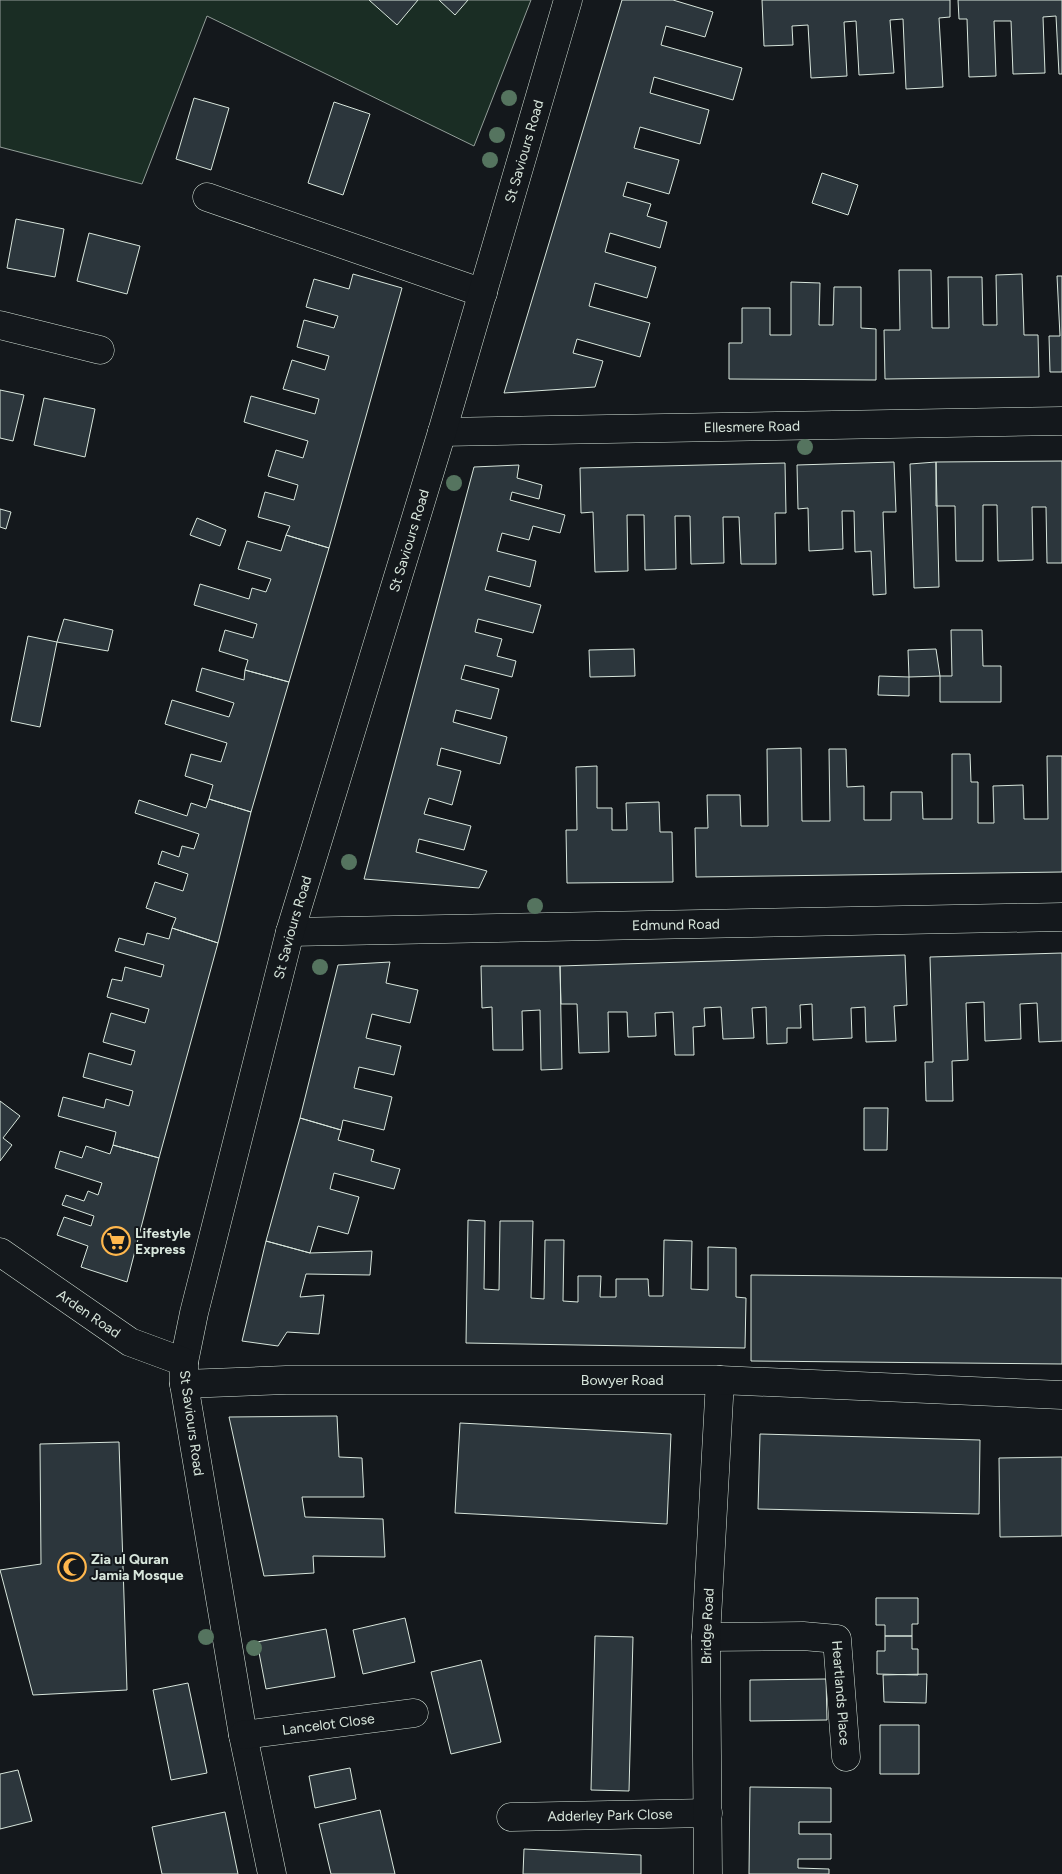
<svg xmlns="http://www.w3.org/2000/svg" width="1062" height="1874" viewBox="0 0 1062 1874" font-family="Figtree,sans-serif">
	<rect width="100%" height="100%" fill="#14181c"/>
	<!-- green -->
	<path fill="#1a2d24" stroke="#939e99" d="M0,0H531L474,146L207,16L142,184L0,147Z"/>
	<!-- building -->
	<path fill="#2c363c" stroke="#d8e6dc" d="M369,0H418L397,25Z
		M439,0H468L455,15Z
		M622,0H673L713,12L705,37L666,26L661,45L742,68L733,100L654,77L650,93L709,110L700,144L640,127L634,148L679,160L669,194L627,182L623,196L651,204L647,216L667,222L660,248L610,233L605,252L656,267L647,298L595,283L589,306L650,323L640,357L577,339L573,353L603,361L595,387L504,393Z
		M762,0H950V17L939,18L943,87L906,89L903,19L890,20L894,73L859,75L856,21L844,22L847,76L811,78L808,25L792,26L793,45L764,46Z
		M958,0H1062V74H1059L1056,16L1043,17L1045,73L1013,74L1011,21H994L996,76L969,77L967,19H959Z
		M194,98L229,108L211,170L176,159Z
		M334,102L370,114L343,195L308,183Z
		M822,173L858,185L848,215L812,203Z
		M16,219L64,229L55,277L7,268Z
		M89,233L140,246L127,294L77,281Z
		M899,270H931L932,328H949L948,277H982L983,325H997L996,275L1022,274L1024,335H1038L1039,377L885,379L884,330H900Z
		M353,274L402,288L329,548L286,535L290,526L258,517L265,492L294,500L298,485L268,476L276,450L303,458L308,441L244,422L251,396L315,414L319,399L283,389L292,360L325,370L329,356L297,347L304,320L334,328L338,316L306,307L314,279L349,289Z
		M1057,276H1062V372H1050L1049,336H1060Z
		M791,282L820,283L819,325H833L834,287H861V328L876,329V380L729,379V343H742V308H770V335H791Z
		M0,390L24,395L13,441L0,438Z
		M44,398L95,409L85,457L34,445Z
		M1062,461V563H1047L1046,507H1032L1033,560L998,561L997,505H983V561H956L955,506H936V462Z
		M894,462L896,512H883L886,594L873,595L871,551L855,552L854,511H842L843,549L809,551L808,508L798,509L797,465Z
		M936,462L939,587L914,588L910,464Z
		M785,463L786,513H775L776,564H741L739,517H723L724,563L691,564L690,516H675L676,569L645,570L644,515H627L628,571L595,572L593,512L581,513L580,468Z
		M519,465L517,478L542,485L539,499L512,492L510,500L565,515L560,533L533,526L529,540L502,533L497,551L536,561L530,587L489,576L485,590L541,605L533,633L478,619L475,632L502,639L497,656L516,661L512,677L465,665L461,679L499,689L491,719L456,710L453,722L507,737L500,764L441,748L437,765L461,771L452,805L429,798L424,814L471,826L464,850L419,839L416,852L487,871L479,888L364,879L474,467Z
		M0,509L11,512L6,529L0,527Z
		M197,518L226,530L220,546L190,535Z
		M286,535L329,548L289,682L245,670L248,660L219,651L225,630L253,638L257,624L194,605L200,584L249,599L252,588L266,592L271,579L238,569L247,541L281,551Z
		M64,619L113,630L108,651L57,642Z
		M951,630H982L983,666H1001V702H940V676H952Z
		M28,636L57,642L40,727L11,721Z
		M634,649L635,676L590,677L589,650Z
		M936,649L940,676L909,677L908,650Z
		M202,668L244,680L245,670L289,682L251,812L209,799L213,785L185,776L191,754L221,762L227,743L165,724L172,700L229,717L234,703L196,691Z
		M879,676L909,677V696L878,695Z
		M801,748L802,821H830L829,749H846L847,787L864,786V820H891V792H922L923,819H952V754H970L971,782H978V823H994L993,786L1023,785L1024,819H1048L1047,756H1062V872L696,877L695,828H708L707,795H740L741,826H768L767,749Z
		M597,766V808H612V830H627L626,803L659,802L660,832H672L673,882L567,883L566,830H577L576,767Z
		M209,799L251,812L218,943L172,928L176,918L146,908L155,882L183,891L188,874L158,864L162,851L179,857L182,846L194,849L199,834L135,813L139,800L187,816L191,803L206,808Z
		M172,928L218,943L159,1158L113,1145L116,1132L58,1116L63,1097L104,1108L106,1099L129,1106L133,1091L83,1077L89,1053L131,1065L135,1051L103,1042L111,1013L145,1023L149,1009L107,997L112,979L122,981L125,967L161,977L164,965L115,951L119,938L144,945L147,933L169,939Z
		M1062,953V1041L1039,1042L1037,1003L1020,1004L1021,1039L985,1041L984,1002L966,1003L968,1060L952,1061L953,1101H926L925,1062H933L930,957Z
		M905,955L907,1005L894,1006L896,1041L866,1042L865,1007L851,1008L852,1038L813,1040L812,1004L800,1005L801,1028H787V1043L767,1044L766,1007L752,1008L754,1038L723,1039L721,1007L704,1008L705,1026L693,1027L694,1055H675L673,1012L655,1013L656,1036L628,1037L627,1012H608L609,1052L579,1053L577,1004H561L560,966Z
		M390,962L386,983L418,990L410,1023L372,1014L366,1038L401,1046L394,1075L359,1067L354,1088L392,1097L384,1130L343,1120L341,1130L300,1118L338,965Z
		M481,966H560L562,1069L541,1070L540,1010L522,1011L523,1050H493L492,1007L482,1008Z
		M0,1101L20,1116L3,1138L12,1145L0,1161Z
		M864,1108H888L887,1150H864Z
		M300,1118L341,1130L338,1140L374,1150L371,1161L400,1169L394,1189L334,1173L330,1189L359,1197L348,1234L318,1226L310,1253L266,1241Z
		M113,1145L159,1158L127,1282L81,1267L88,1246L57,1235L64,1217L91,1226L94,1216L62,1205L66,1195L84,1201L88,1191L98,1195L102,1183L55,1168L60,1151L82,1158L86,1146L110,1154Z
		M468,1220L485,1221L484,1289L499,1290L500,1221H533L531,1298L544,1299L545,1240H564L563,1301L578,1302V1276H601L600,1297H616V1279H648L649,1296H663L664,1240L692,1241L691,1289L708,1290V1247L736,1248V1297L746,1298L745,1348L466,1343Z
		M266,1241L310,1253L372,1251L370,1275L306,1274L300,1297L324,1295L319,1334L287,1332L278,1346L242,1341Z
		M751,1275L1062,1278V1364L751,1361Z
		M337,1416L339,1457L362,1458L364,1497H302L305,1517L383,1519L385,1557L313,1556L314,1573L264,1576L229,1417Z
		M460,1423L671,1434L667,1524L455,1513Z
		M760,1434L980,1440L979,1514L758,1509Z
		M119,1442L127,1690L33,1695L0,1570L41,1564L40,1444Z
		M1062,1457V1536L1000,1537L999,1458Z
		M876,1598H918V1624H912V1636H885V1625H876Z
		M405,1618L415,1662L363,1674L353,1630Z
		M326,1629L335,1677L266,1689L257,1642Z
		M595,1636L633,1637L629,1791L591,1790Z
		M885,1636H912V1649H918V1675L877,1674V1651H885Z
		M481,1660L501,1742L451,1754L431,1672Z
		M927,1674L926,1703L884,1702L883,1675Z
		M826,1679L827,1720L750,1721V1680Z
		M188,1683L207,1773L171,1780L153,1690Z
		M880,1725H919V1774H880Z
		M350,1768L356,1799L315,1808L309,1776Z
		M18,1770L32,1821L0,1829V1774Z
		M750,1787L831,1788V1822H799V1834H831V1859H798V1868L829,1869V1874H749Z
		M380,1810L395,1874H331L319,1824Z
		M225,1812L238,1874H162L152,1827Z
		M524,1849L641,1855V1874H523Z"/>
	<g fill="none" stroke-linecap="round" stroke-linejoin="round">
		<defs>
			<g id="minor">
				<path d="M207,197L483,293"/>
				<path d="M0,325L100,350"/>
				<path id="s1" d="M442,432L1062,421"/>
				<path id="s2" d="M290,932L1062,917"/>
				<path id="s3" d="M184,1362L194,1313L290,932L442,432L568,0"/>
				<path d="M184,1384L243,1735L272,1874"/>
				<path id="s4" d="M706,1637L803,1636L837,1639L846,1757"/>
				<path id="s5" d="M243,1735L414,1713"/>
				<path id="s6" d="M511,1817L708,1813"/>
				<path id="s7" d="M708,1874L706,1637L720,1380"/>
			</g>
			<g id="major">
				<path id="s8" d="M0,1252L130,1342L184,1362V1384L286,1380H720L1062,1395"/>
			</g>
		</defs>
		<!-- minor casing -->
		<use href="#minor" stroke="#d8e6dc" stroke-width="29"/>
		<!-- major casing -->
		<use href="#major" stroke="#d8e6dc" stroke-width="29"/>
		<!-- minor -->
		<use href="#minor" stroke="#14181c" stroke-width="28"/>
		<!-- major -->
		<use href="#major" stroke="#14181c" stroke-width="28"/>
	</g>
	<!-- trees -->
	<g fill="#55745f">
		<circle cx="509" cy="98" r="8"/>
		<circle cx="497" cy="135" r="8"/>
		<circle cx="490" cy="160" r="8"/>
		<circle cx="805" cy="447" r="8"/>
		<circle cx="454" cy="483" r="8"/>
		<circle cx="349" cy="862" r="8"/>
		<circle cx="535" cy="906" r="8"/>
		<circle cx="320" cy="967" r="8"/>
		<circle cx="206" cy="1637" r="8"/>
		<circle cx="254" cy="1648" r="8"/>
	</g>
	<!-- icons -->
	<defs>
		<symbol id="supermarket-ring" viewBox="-11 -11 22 22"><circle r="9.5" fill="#14181c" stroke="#ffb74d" stroke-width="1.5"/><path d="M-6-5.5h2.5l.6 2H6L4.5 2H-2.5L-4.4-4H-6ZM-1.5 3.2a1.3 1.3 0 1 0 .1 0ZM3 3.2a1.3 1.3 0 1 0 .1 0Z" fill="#ffb74d"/></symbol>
		<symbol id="mosque-ring" viewBox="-11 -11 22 22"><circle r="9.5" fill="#14181c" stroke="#ffb74d" stroke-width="1.5"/><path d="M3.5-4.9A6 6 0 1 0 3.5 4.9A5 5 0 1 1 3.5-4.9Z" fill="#ffb74d"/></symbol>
	</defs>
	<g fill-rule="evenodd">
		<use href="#supermarket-ring" x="100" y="1225" width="32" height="32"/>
		<use href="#mosque-ring" x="56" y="1551" width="32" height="32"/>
	</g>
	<g text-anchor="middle" stroke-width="4" stroke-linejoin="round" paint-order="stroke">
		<!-- street labels -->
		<g font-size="14" fill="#d8e6dc" stroke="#14181c">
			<text dy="5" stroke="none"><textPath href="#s3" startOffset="1258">St Saviours Road</textPath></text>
			<text dy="5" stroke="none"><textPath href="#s1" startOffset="310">Ellesmere Road</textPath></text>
			<text dy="5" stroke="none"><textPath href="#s3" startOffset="852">St Saviours Road</textPath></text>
			<text dy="5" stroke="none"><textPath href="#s2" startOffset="386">Edmund Road</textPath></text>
			<text dy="5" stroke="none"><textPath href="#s3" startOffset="448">St Saviours Road</textPath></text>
			<text dy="5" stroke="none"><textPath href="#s8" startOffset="108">Arden Road</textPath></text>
			<text dy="5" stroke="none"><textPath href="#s8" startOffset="676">Bowyer Road</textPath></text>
			<text transform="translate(192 1423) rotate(82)" y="5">St Saviours Road</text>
			<text dy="5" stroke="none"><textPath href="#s7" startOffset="248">Bridge Road</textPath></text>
			<text dy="5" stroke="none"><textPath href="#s4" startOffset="185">Heartlands Place</textPath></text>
			<text dy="5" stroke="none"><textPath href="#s5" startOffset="86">Lancelot Close</textPath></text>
			<text dy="5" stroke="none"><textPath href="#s6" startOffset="99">Adderley Park Close</textPath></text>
		</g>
		<!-- poi labels -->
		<g font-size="14" font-weight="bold" fill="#d8e6dc" stroke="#14181c" text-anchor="start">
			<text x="135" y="1238">Lifestyle<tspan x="135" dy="16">Express</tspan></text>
			<text x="91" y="1564">Zia ul Quran<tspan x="91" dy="16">Jamia Mosque</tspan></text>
		</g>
	</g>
</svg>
